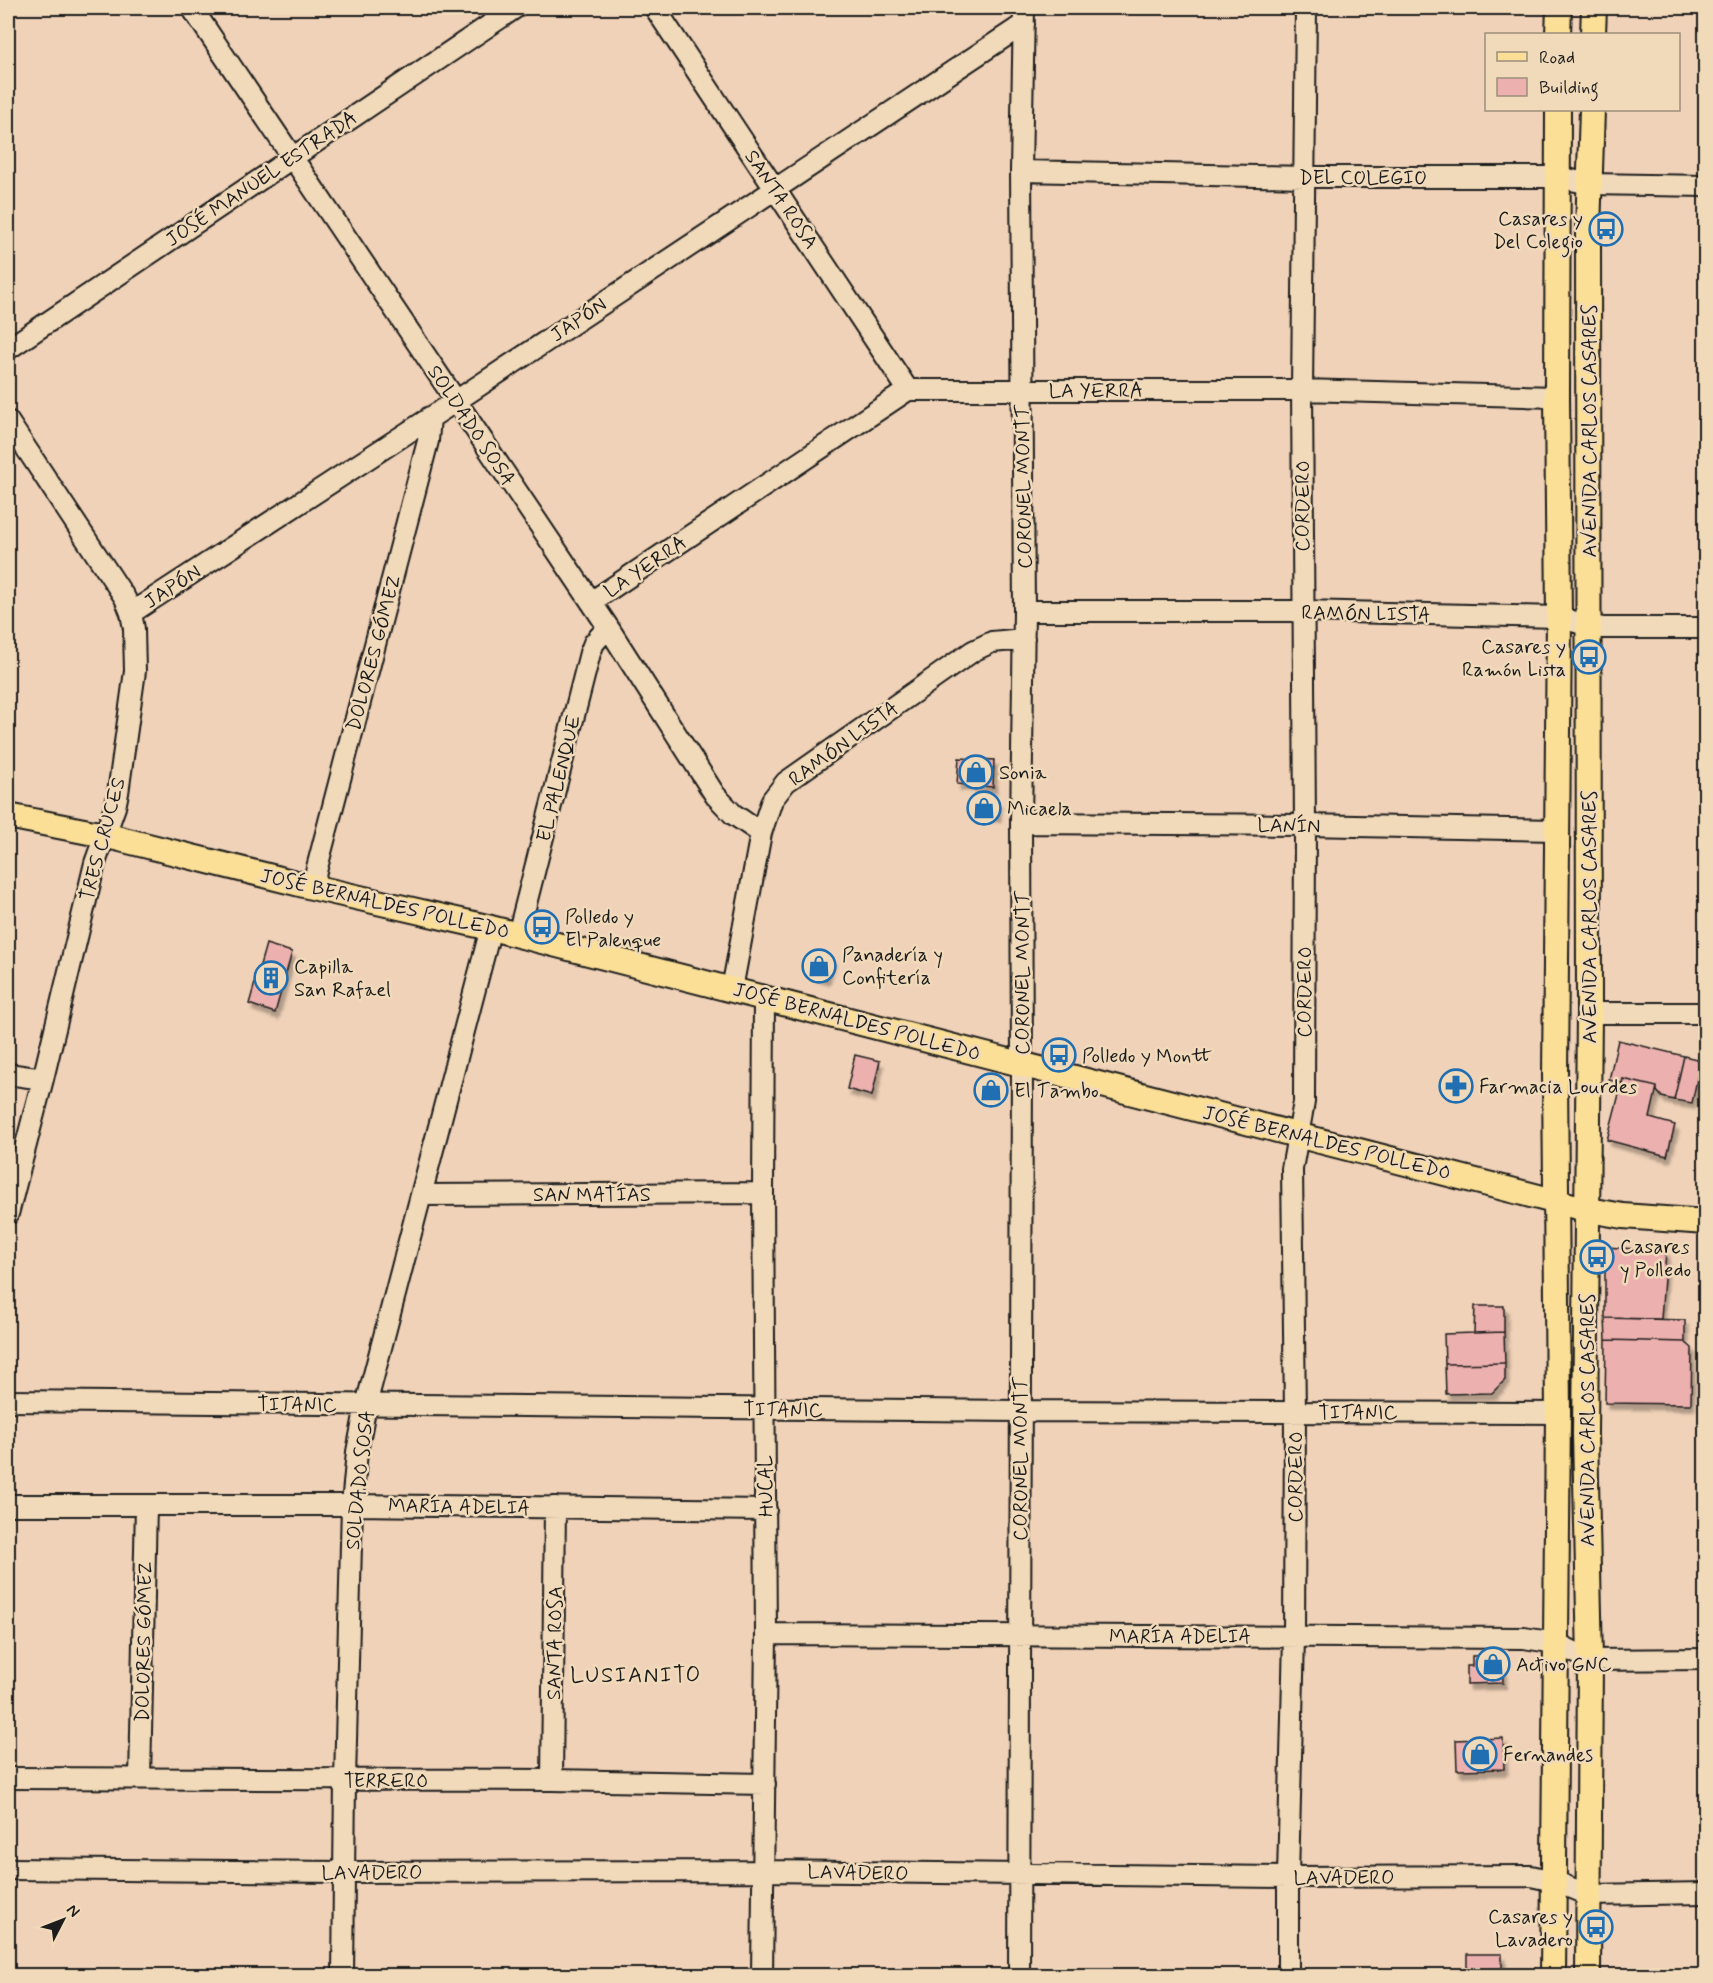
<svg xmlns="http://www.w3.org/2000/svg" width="1713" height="1983" viewBox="0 0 1713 1983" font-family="Mynerve,sans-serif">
	<defs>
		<filter id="shadow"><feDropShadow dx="3.5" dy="6" stdDeviation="1.5" flood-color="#0004"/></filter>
	</defs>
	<rect width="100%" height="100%" fill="#f0d2b8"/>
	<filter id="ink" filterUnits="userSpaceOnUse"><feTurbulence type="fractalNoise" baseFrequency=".0167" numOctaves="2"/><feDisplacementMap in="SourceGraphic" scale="12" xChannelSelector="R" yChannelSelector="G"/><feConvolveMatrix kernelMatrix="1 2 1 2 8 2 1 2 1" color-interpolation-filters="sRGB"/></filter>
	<g filter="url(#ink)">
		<!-- building -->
		<path fill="#ecb1ae" stroke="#1c1c1c" stroke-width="1.5" filter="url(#shadow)" d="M959,758L994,760L993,787L957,784Z
			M971,800L998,802L997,816L970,814Z
			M266,944L292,952L275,1013L249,1004Z
			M813,953L832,958L826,979L807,973Z
			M1618,1040L1684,1056L1674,1100L1662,1097L1657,1091V1087L1623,1079L1622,1083L1609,1080Z
			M855,1055L880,1061L872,1096L847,1089Z
			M1684,1056L1701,1060L1692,1103L1674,1100Z
			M1623,1079L1657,1087L1650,1118L1675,1125L1667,1156L1607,1140Z
			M1605,1247L1666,1251L1661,1319L1605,1318Z
			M1475,1306H1504V1332L1474,1333Z
			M1605,1318L1685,1320V1342L1606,1340Z
			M1504,1332L1505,1363L1445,1364L1444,1334Z
			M1606,1340L1685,1342L1692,1348L1691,1404L1605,1403Z
			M1505,1363V1380L1492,1393L1446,1394L1445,1364Z
			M1502,1655L1503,1683L1467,1684V1666H1472V1656Z
			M1503,1738L1504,1769L1457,1770L1456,1740Z
			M1467,1954H1502V1976H1467Z"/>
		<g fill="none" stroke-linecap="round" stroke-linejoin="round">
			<defs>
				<path id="minor" d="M192,8L608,627L715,795L733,814L761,833
					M655,8L908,390
					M1021,171L1305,177H1558L1590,184L1706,186
					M8,349L515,8
					M8,421L125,598L131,613L134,629L135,671L118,793L115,807L95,863L43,1079L8,1214
					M591,602L908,390H1302L1557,397
					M1024,611H1303L1559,617L1589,626L1603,628H1706
					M131,613L456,401L1024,24
					M1021,823L1305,825L1556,830
					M312,887L428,441L430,417
					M518,935L590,653L594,643L608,627
					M732,989L761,833L772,800L786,782L973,651L992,642L1024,639
					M1589,1013H1706
					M8,1074L43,1079
					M421,1195L763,1193
					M8,1401L1020,1411L1558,1413
					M8,1505H352L766,1510
					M766,1634L1524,1638L1556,1643L1590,1660L1706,1659
					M8,1778L552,1780L765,1784
					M140,1778L146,1505
					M552,1780L555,1507
					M8,1869L343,1872L763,1871L1288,1877L1531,1876L1554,1881L1588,1895L1706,1893
					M343,1976L345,1780L352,1505L357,1452L366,1405L491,928
					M762,1976L766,1634L763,1193L764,997
					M1019,1976L1022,1064L1021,823L1024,611L1021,171L1024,8
					M1288,1976V1877L1294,1637L1295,1412L1292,1169L1304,1102L1305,825L1302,390L1306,8"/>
				<path id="major" d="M1558,34L1559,8
					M1593,34L1594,8
					M8,816L104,835L312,887L491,928L1589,1210L1623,1216L1706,1222
					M1553,1976L1558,1413L1555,1076L1559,617L1557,397L1558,110
					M1588,1976L1590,1660L1585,1434L1589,1013L1588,230L1592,110"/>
			</defs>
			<!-- minor casing -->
			<use href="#minor" stroke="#1c1c1c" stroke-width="24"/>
			<!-- major casing -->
			<use href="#major" stroke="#1c1c1c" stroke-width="28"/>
			<!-- minor -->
			<use href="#minor" stroke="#f1daba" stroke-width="20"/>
			<!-- major -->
			<use href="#major" stroke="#fbdf96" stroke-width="24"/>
		</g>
	</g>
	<!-- icons -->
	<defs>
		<symbol id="bus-ring" viewBox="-11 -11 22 22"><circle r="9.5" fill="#f1daba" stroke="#1f6fb2" stroke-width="1.5"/><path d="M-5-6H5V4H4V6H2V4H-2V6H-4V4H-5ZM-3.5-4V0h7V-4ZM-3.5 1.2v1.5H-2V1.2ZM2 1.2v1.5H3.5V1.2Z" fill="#1f6fb2"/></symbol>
		<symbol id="shop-ring" viewBox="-11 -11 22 22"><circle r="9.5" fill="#f1daba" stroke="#1f6fb2" stroke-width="1.5"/><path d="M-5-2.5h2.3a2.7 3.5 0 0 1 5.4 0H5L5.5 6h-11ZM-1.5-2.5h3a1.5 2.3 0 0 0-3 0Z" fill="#1f6fb2"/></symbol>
		<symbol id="building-ring" viewBox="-11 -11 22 22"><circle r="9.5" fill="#f1daba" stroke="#1f6fb2" stroke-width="1.5"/><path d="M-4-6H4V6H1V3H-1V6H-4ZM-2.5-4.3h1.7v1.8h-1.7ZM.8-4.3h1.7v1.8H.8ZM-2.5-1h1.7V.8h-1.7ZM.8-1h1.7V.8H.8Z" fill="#1f6fb2"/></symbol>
		<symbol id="pharmacy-ring" viewBox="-11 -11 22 22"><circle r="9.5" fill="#f1daba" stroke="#1f6fb2" stroke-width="1.5"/><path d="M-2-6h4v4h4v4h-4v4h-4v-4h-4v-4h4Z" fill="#1f6fb2"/></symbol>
	</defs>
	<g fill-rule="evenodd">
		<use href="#bus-ring" x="1587" y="210" width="38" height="38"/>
		<use href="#bus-ring" x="1570" y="638" width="38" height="38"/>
		<use href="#shop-ring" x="957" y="753" width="38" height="38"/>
		<use href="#shop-ring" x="965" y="789" width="38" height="38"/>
		<use href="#bus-ring" x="523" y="908" width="38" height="38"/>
		<use href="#shop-ring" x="800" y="947" width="38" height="38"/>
		<use href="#building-ring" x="252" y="959" width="38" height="38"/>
		<use href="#bus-ring" x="1040" y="1036" width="38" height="38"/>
		<use href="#pharmacy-ring" x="1437" y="1067" width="38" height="38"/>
		<use href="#shop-ring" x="972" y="1071" width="38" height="38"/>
		<use href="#bus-ring" x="1578" y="1238" width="38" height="38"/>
		<use href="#shop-ring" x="1474" y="1645" width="38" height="38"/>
		<use href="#shop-ring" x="1461" y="1735" width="38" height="38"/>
		<use href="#bus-ring" x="1577" y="1908" width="38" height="38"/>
	</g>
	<g text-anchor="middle" stroke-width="5" stroke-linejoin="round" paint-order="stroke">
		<!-- street labels -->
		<g font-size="20" fill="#1c1c1c" stroke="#f1daba">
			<text x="1363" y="184">DEL COLEGIO</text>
			<text transform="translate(261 178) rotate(-34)" y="7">JOSÉ MANUEL ESTRADA</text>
			<text transform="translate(782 199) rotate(56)" y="7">SANTA ROSA</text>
			<text transform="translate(578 319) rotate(-34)" y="7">JAPÓN</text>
			<text x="1096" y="397">LA YERRA</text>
			<text transform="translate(472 425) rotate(56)" y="7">SOLDADO SOSA</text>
			<text transform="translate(1589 431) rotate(-90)" y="7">AVENIDA CARLOS CASARES</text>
			<text transform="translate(1023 487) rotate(-91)" y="7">CORONEL MONTT</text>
			<text transform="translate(1302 506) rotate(-90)" y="7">CORDERO</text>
			<text transform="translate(645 566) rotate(-34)" y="7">LA YERRA</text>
			<text transform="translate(172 586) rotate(-33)" y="7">JAPÓN</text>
			<text transform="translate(1366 613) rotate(1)" y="7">RAMÓN LISTA</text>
			<text transform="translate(373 653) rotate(-75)" y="7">DOLORES GÓMEZ</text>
			<text transform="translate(843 743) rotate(-36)" y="7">RAMÓN LISTA</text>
			<text transform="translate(558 778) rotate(-76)" y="7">EL PALENQUE</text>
			<text transform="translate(1289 825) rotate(1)" y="7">LANÍN</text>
			<text transform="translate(102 839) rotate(-75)" y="7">TRES CRUCES</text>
			<text transform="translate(385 903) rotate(13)" y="7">JOSÉ BERNALDES POLLEDO</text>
			<text transform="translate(1589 917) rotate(-90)" y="7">AVENIDA CARLOS CASARES</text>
			<text transform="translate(1022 973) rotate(-90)" y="7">CORONEL MONTT</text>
			<text transform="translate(1304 992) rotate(-90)" y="7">CORDERO</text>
			<text transform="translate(857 1021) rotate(15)" y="7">JOSÉ BERNALDES POLLEDO</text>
			<text transform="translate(1327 1142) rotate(14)" y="7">JOSÉ BERNALDES POLLEDO</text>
			<text x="592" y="1201">SAN MATÍAS</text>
			<text transform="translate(297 1404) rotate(1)" y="7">TITANIC</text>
			<text transform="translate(783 1409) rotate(1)" y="7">TITANIC</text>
			<text x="1358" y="1419">TITANIC</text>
			<text transform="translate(1587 1420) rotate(-90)" y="7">AVENIDA CARLOS CASARES</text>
			<text transform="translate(1020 1459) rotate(-90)" y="7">CORONEL MONTT</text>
			<text transform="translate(1295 1477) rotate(-90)" y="7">CORDERO</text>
			<text transform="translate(359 1480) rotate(-84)" y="7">SOLDADO SOSA</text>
			<text transform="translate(765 1486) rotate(-91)" y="7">HUCAL</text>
			<text transform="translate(459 1506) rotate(1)" y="7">MARÍA ADELIA</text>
			<text x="1180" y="1643">MARÍA ADELIA</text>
			<text transform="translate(143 1642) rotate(-89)" y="7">DOLORES GÓMEZ</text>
			<text transform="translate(554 1643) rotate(-89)" y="7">SANTA ROSA</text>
			<text x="386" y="1787">TERRERO</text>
			<text x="372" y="1879">LAVADERO</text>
			<text transform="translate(858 1872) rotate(1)" y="7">LAVADERO</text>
			<text x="1344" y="1884">LAVADERO</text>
		</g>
		<!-- poi labels -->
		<g font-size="20" fill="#1c1c1c" stroke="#f1daba" text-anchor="start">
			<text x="1583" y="225" text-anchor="end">Casares y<tspan x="1583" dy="23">Del Colegio</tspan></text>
			<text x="1566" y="653" text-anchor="end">Casares y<tspan x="1566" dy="23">Ramón Lista</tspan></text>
			<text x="999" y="779">Sonia</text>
			<text x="1007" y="815">Micaela</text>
			<text x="565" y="923">Polledo y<tspan x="565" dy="23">El Palenque</tspan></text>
			<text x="842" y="961">Panadería y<tspan x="842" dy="23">Confitería</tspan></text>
			<text x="294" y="973">Capilla<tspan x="294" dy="23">San Rafael</tspan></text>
			<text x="1082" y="1062">Polledo y Montt</text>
			<text x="1479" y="1093">Farmacia Lourdes</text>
			<text x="1014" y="1097">El Tambo</text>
			<text x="1620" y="1253">Casares<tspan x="1620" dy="23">y Polledo</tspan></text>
			<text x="1516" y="1671">Activo GNC</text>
			<text x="1503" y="1761">Fernandes</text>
			<text x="1573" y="1923" text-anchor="end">Casares y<tspan x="1573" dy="23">Lavadero</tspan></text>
		</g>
		<!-- quarter labels -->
		<g font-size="22" letter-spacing="1.5" fill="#1c1c1c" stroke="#f1daba">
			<text x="636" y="1682">LUSIANITO</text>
		</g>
	</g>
	<!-- margin -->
	<rect width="1713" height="1983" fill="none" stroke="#f1daba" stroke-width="30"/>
	<rect x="15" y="15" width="1683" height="1953" fill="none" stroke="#1c1c1c" stroke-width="2" filter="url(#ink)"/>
	<!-- legend -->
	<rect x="1485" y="33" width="195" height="78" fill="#f1daba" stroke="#9c8e7b" stroke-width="1.5"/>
	<rect x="1497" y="52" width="30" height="9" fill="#fbdf96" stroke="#9c8e7b" stroke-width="1.5"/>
	<text x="1539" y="63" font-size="18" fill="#1c1c1c">Road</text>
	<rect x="1497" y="78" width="30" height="18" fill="#ecb1ae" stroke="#9c8e7b" stroke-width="1.5"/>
	<text x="1539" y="93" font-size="18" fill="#1c1c1c">Building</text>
	<!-- north arrow -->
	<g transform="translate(63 1920) rotate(48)" stroke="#f1daba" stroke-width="4.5" paint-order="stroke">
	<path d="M0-4.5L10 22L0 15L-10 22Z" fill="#1c1c1c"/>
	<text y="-9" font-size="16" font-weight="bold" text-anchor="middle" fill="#1c1c1c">N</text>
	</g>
</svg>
